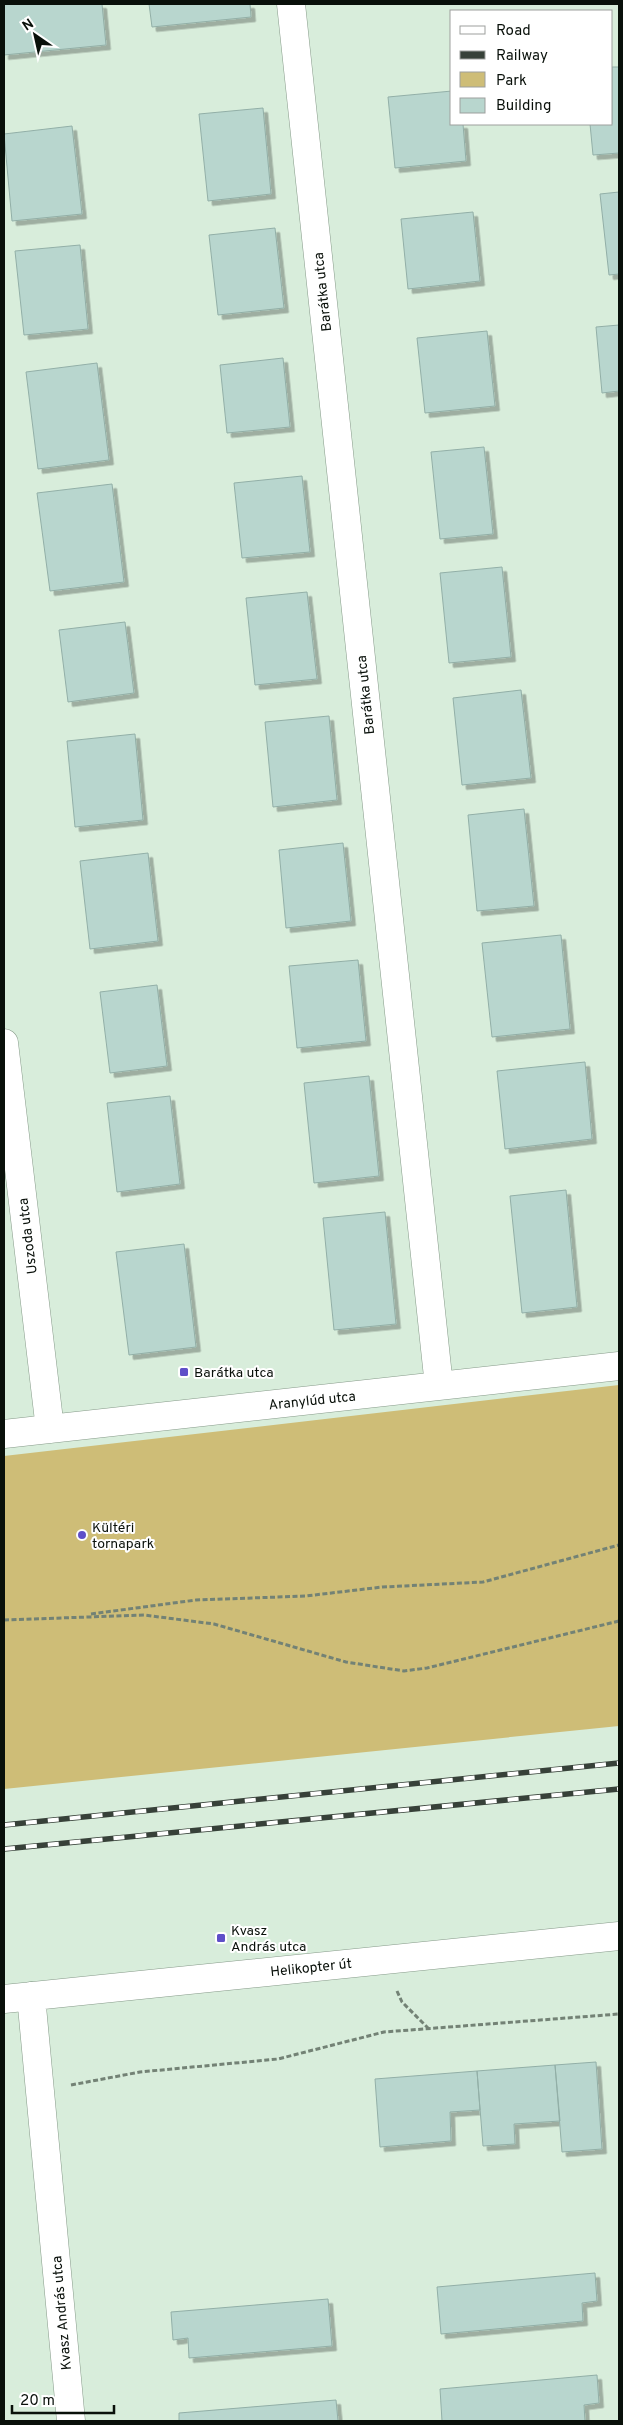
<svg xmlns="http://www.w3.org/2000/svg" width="623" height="2425" viewBox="0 0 623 2425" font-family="Overpass,sans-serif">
	<defs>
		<filter id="shadow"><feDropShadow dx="4.5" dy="4.5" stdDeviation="0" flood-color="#0004"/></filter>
	</defs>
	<rect width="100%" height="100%" fill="#d8eddb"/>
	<!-- green -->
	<path fill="#cebd77" d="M619,1385V1726L4,1789V1456Z"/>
	<!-- building -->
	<path fill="#b8d6ce" stroke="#92afa7" filter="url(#shadow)" d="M4,4H102L106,45L4,55Z
		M149,4H250L251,17L152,27Z
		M612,67H619V153L593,155L590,124H612Z
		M452,91V124H463L466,161L395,168L388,97Z
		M263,108L271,194L208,201L199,114Z
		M72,126L82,214L12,221L4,134Z
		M619,192V274L609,275L600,194Z
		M473,212L480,281L408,289L401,219Z
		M275,228L284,308L218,315L209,235Z
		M80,245L88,329L24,335L15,251Z
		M619,325V391L602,393L596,327Z
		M487,331L495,406L425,413L417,338Z
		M283,358L290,427L227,433L220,365Z
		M97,363L109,460L38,469L26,372Z
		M484,447L493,534L440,539L431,452Z
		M302,476L310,552L242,558L234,483Z
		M112,484L124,582L50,591L37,493Z
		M502,567L511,657L449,663L440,573Z
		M307,592L317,679L255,685L246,598Z
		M125,622L134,693L68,702L59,630Z
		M521,690L531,778L462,785L453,698Z
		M329,716L337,800L273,807L265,722Z
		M135,734L143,820L75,827L67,741Z
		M524,809L534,906L477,911L468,815Z
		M343,843L351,921L286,928L279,850Z
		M148,853L158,941L90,949L80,861Z
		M561,935L570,1029L492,1037L482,943Z
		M358,960L366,1041L297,1048L289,966Z
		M157,985L167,1066L110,1073L100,992Z
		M585,1062L592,1139L505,1149L497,1071Z
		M369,1076L379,1176L314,1183L304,1083Z
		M170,1096L180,1184L117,1192L107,1103Z
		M566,1190L577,1307L522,1313L510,1196Z
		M385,1212L396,1324L334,1330L323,1218Z
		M184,1244L196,1347L129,1355L116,1252Z
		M596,2062L602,2149L562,2152L555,2065Z
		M555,2065L560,2121L514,2124L515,2144L483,2146L477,2071Z
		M477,2071L480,2110L450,2112L451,2141L380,2147L375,2079Z
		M595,2273L597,2301L582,2303L583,2321L441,2334L437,2287Z
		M328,2299L332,2346L189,2358L188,2338L173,2340L171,2312Z
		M597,2375L599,2403L584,2405L585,2421H442L440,2389Z
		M336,2400L338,2421H179V2413Z"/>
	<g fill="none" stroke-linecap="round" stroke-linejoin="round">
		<defs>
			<path id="minor" d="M291,4L439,1386
				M4,1043L50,1429
				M4,1434L619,1366
				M31,1996L71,2421
				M4,1999L619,1936"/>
		</defs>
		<!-- minor casing -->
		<use href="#minor" stroke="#869a89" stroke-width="29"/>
		<!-- path -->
		<path stroke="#738275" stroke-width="3" stroke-dasharray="5 2.5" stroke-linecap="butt" d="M91,1614L196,1600L306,1596L382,1587L483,1582L619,1545
			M4,1620L144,1615L214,1624L346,1662L404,1671L427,1668L619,1621
			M397,1991L402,2002L428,2028
			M71,2085L140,2072L278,2059L384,2032L619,2014"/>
		<!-- minor -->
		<use href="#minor" stroke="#fff" stroke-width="28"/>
		<defs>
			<path id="rail" d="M4,1825L619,1763
				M4,1849L619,1789"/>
		</defs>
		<!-- rail casing -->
		<use href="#rail" stroke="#374139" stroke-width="5.5"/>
		<!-- rail -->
		<use href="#rail" stroke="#fff" stroke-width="4" stroke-dasharray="11" stroke-linecap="butt"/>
	</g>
	<!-- markers -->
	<g fill="#5f4fc8" stroke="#fff" stroke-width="2">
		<rect x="179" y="1367" width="10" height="10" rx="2.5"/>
		<circle cx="82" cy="1535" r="5"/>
		<rect x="216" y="1933" width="10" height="10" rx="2.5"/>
	</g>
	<g text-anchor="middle" stroke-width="4" stroke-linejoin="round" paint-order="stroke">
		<!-- street labels -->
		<g font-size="14" fill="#09100a" stroke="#fff">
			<text transform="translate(322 292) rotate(-96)" y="5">Barátka utca</text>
			<text transform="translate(365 695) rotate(-96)" y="5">Barátka utca</text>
			<text transform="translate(27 1236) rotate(-97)" y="5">Uszoda utca</text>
			<text transform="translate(312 1400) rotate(-6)" y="5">Aranylúd utca</text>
			<text transform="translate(311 1967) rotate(-6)" y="5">Helikopter út</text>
			<text transform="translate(61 2313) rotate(-95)" y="5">Kvasz András utca</text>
		</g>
		<!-- poi labels -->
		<g font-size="14" fill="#09100a" stroke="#fff" text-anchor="start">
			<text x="194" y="1377">Barátka utca</text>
			<text x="92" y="1532">Kültéri<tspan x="92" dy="16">tornapark</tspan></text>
			<text x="231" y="1935">Kvasz<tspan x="231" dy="16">András utca</tspan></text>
		</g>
	</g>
	<!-- border -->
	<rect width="623" height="2425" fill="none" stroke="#09100a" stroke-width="10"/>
	<!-- legend -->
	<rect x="450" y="10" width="162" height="115" fill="#ffffff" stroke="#9d9f9d"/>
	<rect x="460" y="26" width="25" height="8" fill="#ffffff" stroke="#9d9f9d"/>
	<text x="496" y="35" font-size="15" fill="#09100a">Road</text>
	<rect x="460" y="51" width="25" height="8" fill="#374139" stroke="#9d9f9d"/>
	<text x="496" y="60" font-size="15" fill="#09100a">Railway</text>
	<rect x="460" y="72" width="25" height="15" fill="#cebd77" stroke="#9d9f9d"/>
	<text x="496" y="85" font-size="15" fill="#09100a">Park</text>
	<rect x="460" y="98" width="25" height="15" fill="#b8d6ce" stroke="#9d9f9d"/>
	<text x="496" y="110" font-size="15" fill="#09100a">Building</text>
	<!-- north arrow -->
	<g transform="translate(35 35) rotate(326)" stroke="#ffffff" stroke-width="4" paint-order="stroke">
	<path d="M0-4L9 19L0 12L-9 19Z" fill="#09100a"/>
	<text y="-8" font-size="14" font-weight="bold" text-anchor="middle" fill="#09100a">N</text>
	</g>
	<!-- scale -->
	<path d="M12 2405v8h102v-8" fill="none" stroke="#09100a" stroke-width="2.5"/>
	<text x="20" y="2405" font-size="15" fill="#09100a" stroke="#ffffff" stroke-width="4" paint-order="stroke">20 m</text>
</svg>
